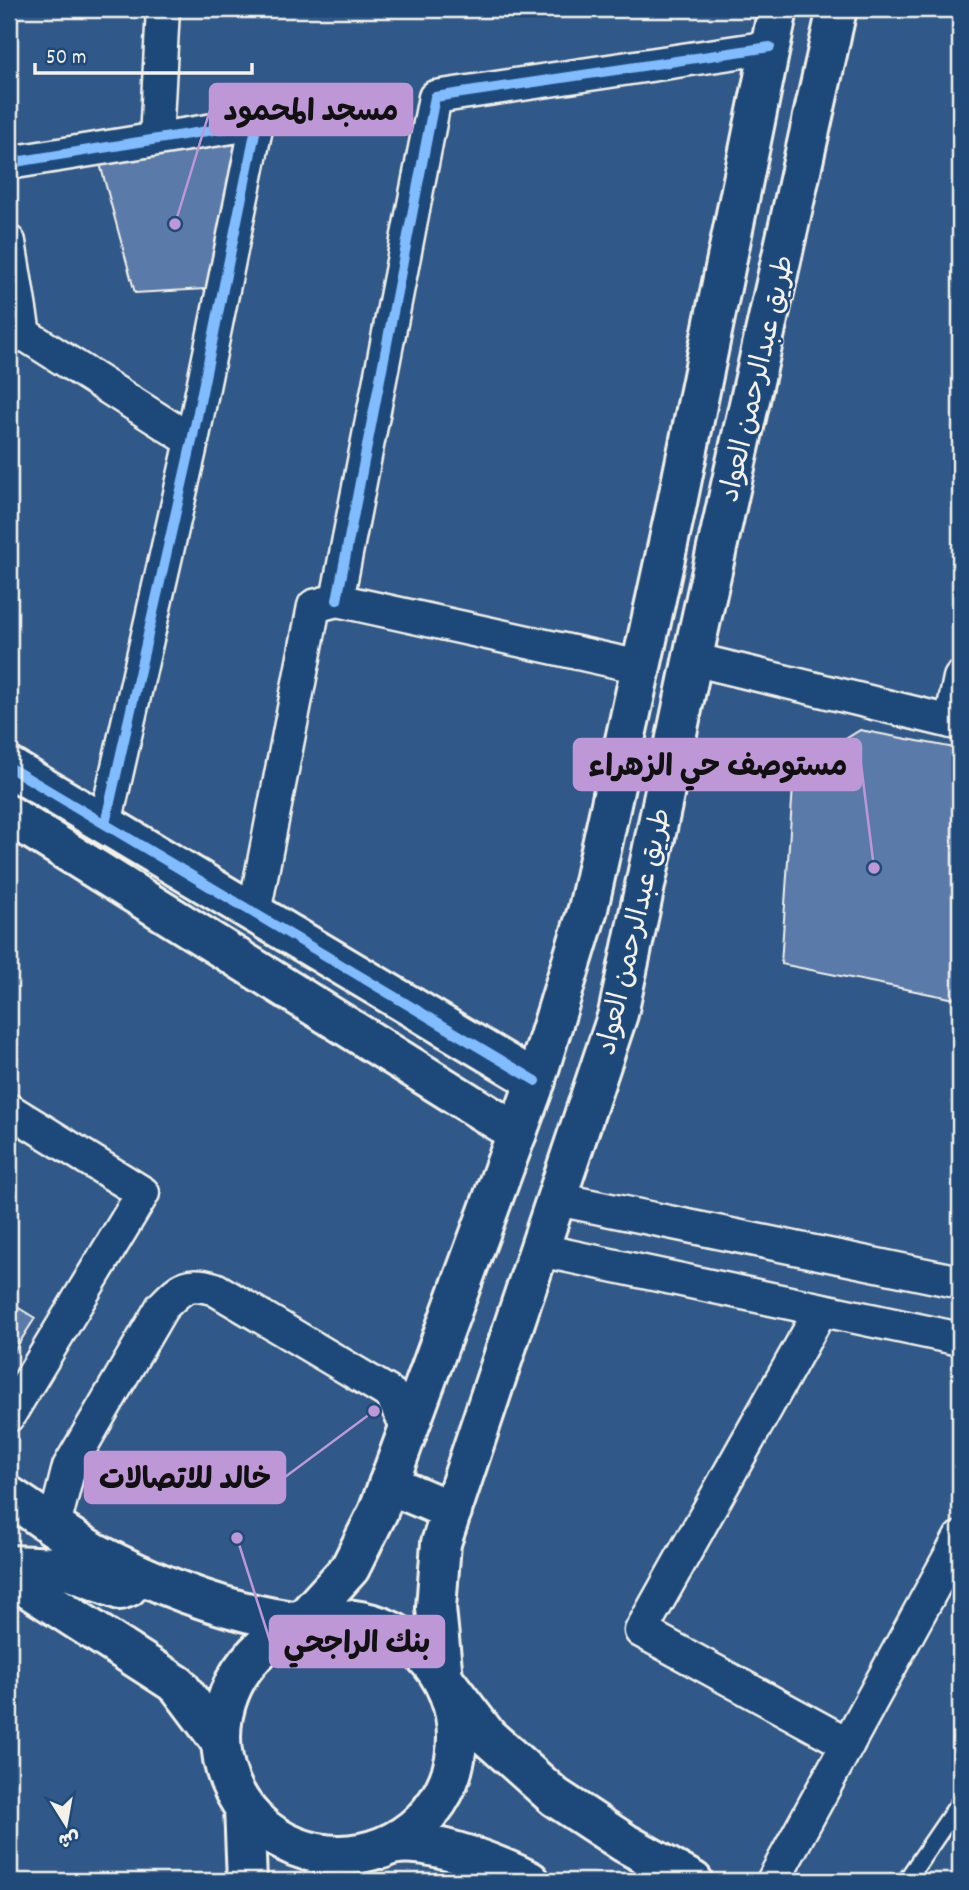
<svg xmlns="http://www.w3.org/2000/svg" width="969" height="1890" viewBox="0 0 969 1890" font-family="Dekko,'Playpen Sans Arabic',sans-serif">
	<rect width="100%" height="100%" fill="#305888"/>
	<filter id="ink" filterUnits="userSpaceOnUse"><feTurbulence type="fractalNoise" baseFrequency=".0143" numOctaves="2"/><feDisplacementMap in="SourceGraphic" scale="14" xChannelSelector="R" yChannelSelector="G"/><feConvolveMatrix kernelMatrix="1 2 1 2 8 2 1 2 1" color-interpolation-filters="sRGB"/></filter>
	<g filter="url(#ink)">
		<!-- building -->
		<path fill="#5a7aa9" stroke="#f4f1e8" stroke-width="2" d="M248,139L223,288L135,293L99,160Z
			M860,730L960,749V1000L781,964L794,771Z
			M9,1302L35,1318L9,1359Z"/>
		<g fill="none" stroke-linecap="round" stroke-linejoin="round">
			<defs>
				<path id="service" d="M906,1881L960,1802"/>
				<path id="minor" d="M156,139L163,9
					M9,163L257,123L192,441L105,824
					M9,242L24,334
					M9,337L24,334L192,441
					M337,600L435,97L770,47
					M692,659L960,724
					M951,722L960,678
					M254,913L314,606L337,600L641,667
					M9,1110L143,1193L9,1415
					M557,1199L960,1282
					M540,1250L960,1339
					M821,1310L641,1631L848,1744
					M54,1526L69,1467L162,1307C181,1288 187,1280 215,1289L391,1394L408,1429
					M773,1881L960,1538"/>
				<path id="tertiary" d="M9,767L536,1081
					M9,815L517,1133"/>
				<path id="secondary" d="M388,1484L452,1511
					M9,1496C37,1514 65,1536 94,1552C159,1586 229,1614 301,1622L350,1568L378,1512L533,1089L588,909L677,503L778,9
					M9,1565L60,1567L120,1590L128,1587
					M9,1576L178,1685L220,1741
					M221 1737a118 118 0 1 1 236 0a118 118 0 1 1-236 0Z
					M244,1807L247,1881
					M382,1849C412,1830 500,1865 530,1881
					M693,1881L625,1843L555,1797L488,1737L443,1678L436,1608L441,1543L618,1014L697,638L837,9"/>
			</defs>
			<!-- service casing -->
			<use href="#service" stroke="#f4f1e8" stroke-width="21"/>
			<!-- minor casing -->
			<use href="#minor" stroke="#f4f1e8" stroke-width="37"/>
			<!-- tertiary casing -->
			<use href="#tertiary" stroke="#f4f1e8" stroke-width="44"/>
			<!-- secondary casing -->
			<use href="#secondary" stroke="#f4f1e8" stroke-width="44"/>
			<!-- path -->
			<path stroke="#f4f1e8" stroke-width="4.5" stroke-dasharray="7 5" stroke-linecap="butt" d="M284,119L403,101"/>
			<!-- service -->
			<use href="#service" stroke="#1f4a7a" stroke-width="16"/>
			<!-- minor -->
			<use href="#minor" stroke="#1f4a7a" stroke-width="32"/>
			<!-- tertiary -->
			<use href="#tertiary" stroke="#1f4a7a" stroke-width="38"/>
			<!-- secondary -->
			<use href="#secondary" stroke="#1f4a7a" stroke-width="38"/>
			<defs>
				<path id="cycleway" d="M9,163L257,123L192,441L105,824
					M337,600L435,97L770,47
					M9,767L536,1081"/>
			</defs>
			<!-- cycleway casing -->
			<use href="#cycleway" stroke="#1f4a7a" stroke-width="15"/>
			<!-- cycleway -->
			<use href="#cycleway" stroke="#80bcff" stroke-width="10"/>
		</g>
	</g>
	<g text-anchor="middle" stroke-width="5" stroke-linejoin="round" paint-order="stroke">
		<!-- street labels -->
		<g font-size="28" fill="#f4f1e8" stroke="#1f4a7a">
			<text transform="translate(755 378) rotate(-77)" y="10">طريق عبدالرحمن العواد</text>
			<text transform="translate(632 931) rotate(-77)" y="10">طريق عبدالرحمن العواد</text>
		</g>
	</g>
	<!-- callouts -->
	<path fill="none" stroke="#be98d6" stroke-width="2.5" d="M175 224L210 110M874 868L861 764M374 1411L285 1477M237 1538L270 1641"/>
	<g fill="#be98d6" stroke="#1f4a7a" stroke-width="2.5">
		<circle cx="175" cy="224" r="7"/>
		<circle cx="874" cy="868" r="7"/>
		<circle cx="374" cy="1411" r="7"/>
		<circle cx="237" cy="1538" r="7"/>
	</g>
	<g fill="#be98d6" stroke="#be98d6" stroke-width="2.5">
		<rect x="210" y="84" width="202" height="51" rx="7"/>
		<rect x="574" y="739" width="287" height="51" rx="7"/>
		<rect x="85" y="1452" width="200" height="51" rx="7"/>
		<rect x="270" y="1616" width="174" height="51" rx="7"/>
	</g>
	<g font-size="30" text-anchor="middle" font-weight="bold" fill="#111">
		<text x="311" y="120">مسجد المحمود</text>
		<text x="718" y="775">مستوصف حي الزهراء</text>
		<text x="185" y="1488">خالد للاتصالات</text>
		<text x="357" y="1652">بنك الراجحي</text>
	</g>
	<!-- margin -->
	<rect width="969" height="1890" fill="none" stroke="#1f4a7a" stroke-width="35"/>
	<rect x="18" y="18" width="934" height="1855" fill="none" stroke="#f4f1e8" stroke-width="2.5" filter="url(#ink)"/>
	<!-- north arrow -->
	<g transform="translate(66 1824) rotate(169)" stroke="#1f4a7a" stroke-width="5" paint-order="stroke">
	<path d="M0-5L12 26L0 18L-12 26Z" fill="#f4f1e8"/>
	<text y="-10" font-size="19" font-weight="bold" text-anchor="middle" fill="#f4f1e8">ش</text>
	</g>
	<!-- scale -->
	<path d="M35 63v10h217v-10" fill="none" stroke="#f4f1e8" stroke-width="3.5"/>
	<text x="46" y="63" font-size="21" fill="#f4f1e8" stroke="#1f4a7a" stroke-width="5" paint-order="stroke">50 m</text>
</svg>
